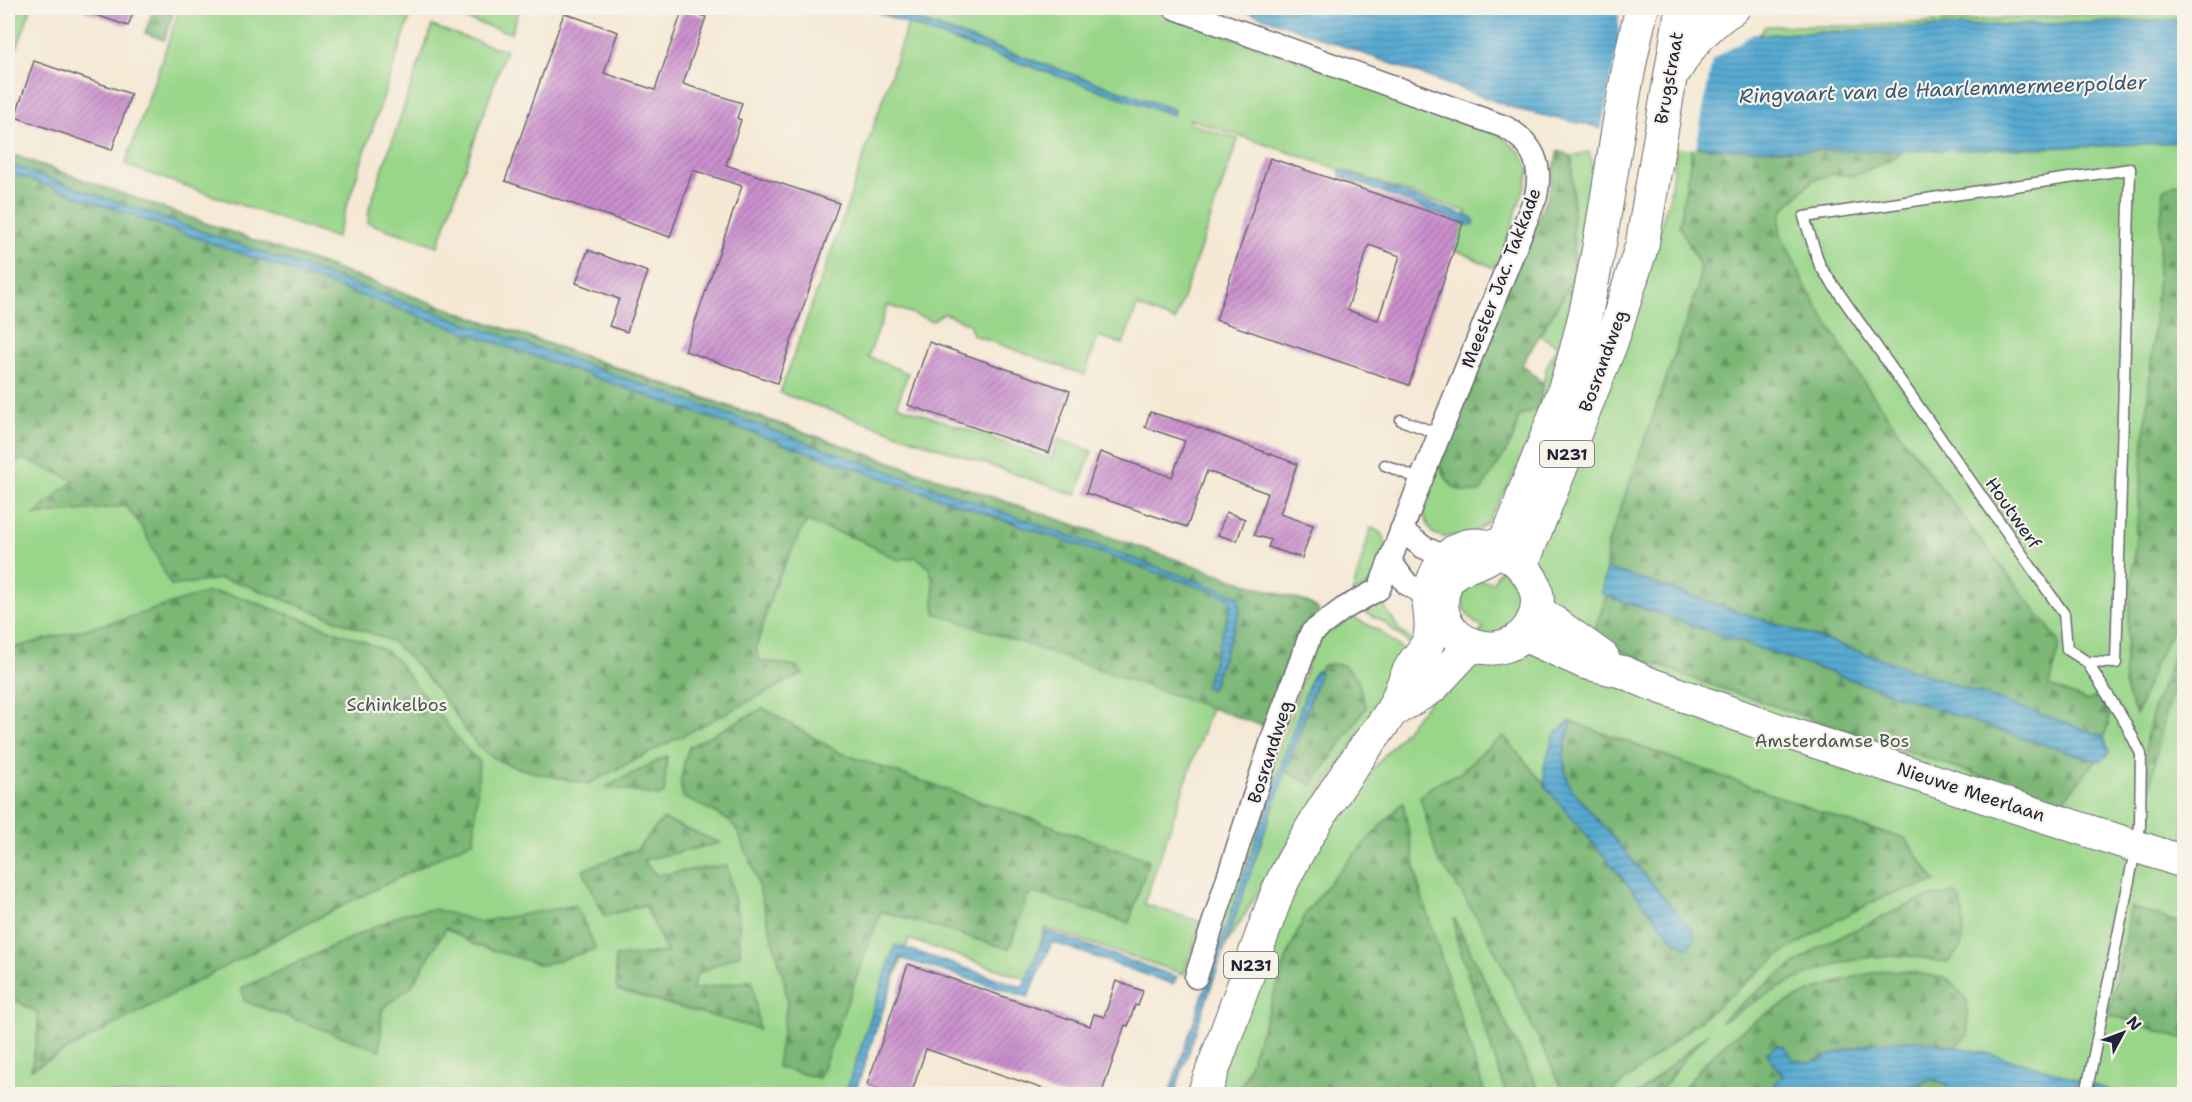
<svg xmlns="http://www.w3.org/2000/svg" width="2192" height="1102" viewBox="0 0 2192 1102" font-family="'Shantell Sans',sans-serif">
	<defs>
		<pattern id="forest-firs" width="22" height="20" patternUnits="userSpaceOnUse" patternTransform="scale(1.5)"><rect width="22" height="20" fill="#7bb776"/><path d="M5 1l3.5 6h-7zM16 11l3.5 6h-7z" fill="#649462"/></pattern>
		<pattern id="water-rules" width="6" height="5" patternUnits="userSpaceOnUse" patternTransform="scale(1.5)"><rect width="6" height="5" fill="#57aad2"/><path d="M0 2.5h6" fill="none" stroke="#488aac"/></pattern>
		<pattern id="building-hatch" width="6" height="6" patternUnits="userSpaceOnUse" patternTransform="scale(1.5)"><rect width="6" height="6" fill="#cb90ce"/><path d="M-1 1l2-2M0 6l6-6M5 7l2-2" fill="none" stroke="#a475a8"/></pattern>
	</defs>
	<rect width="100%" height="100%" fill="#f7f3e8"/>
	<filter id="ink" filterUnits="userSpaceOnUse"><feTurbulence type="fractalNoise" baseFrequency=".0167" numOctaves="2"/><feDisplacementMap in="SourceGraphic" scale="12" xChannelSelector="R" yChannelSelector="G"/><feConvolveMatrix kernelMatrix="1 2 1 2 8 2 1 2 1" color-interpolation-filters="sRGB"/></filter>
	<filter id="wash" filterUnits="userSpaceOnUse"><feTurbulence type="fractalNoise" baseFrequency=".008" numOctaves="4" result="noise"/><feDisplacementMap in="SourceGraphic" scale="24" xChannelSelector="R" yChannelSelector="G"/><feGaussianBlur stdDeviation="1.35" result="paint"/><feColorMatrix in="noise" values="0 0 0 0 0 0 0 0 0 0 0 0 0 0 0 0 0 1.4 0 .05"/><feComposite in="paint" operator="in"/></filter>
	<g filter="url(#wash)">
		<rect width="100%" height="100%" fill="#f5e9d5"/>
		<!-- green -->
		<path fill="#9ad68a" stroke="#5e7c62" stroke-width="1.5" d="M8,8H31L8,74Z
			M180,8H413L336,238L125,165Z
			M446,8H520L511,33L461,18Z
			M885,8H1149L1493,129L1521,153L1530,171L1500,260L1492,267L1454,249L1467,212L1190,119V124L1238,139L1175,321L1137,306L1123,344L1098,336L1085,375L973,335L969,324L944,313L932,321L888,305L868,357L908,373L897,405L1051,459L1058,439L1092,451L1076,495L780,393L840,227L908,23L940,36L1170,114L1173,115L1174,110Z
			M2184,9V20L1902,28L1759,35L1765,26H1859Z
			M432,26L499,49H506L438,246L368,223L369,208Z
			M2184,56V1094H1211L1289,870L1414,720L1463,660L1483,628C1454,613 1454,574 1493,582L1501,569L1513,582L1653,251L1670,196L1676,144L1693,146L1683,208L1745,67Z
			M1589,152L1597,176L1570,327L1532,435L1510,482L1487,523L1476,531L1460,536L1443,537L1432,533C1415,503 1426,491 1437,461L1512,442L1519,416L1538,408L1546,369L1557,345L1539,335L1574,279L1572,156Z
			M8,157L1311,607L1213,702L1144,904L1202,922L1184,974L1045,928L1029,980L909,939L852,1094H8Z
			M1371,528C1397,535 1380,564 1374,582L1352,594Z
			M1380,600L1400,631L1418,645L1416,649L1381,620L1362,611Z
			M1352,617L1380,631L1410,656L1294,835L1222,951L1285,771L1312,785L1320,672L1316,671L1296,722L1207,982L1199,981L1312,652L1322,637Z"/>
		<!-- forest -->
		<path fill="url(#forest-firs)" stroke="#4e6c58" stroke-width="1.5" d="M154,8H175L164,40L145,33Z
			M1693,146L1723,149L1903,151L1888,161L1854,176L1832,174L1813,180L1783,210L1780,220V232L1808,291L1859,375L1905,441L2059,641V649L2050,686L2088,701L2098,696L2110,717L2104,737L1858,651L1606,568L1607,547L1698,287L1700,271L1698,262L1679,226Z
			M1558,151L1572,156L1574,279L1522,364L1543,383L1538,409L1519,416L1512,442L1480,492C1452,494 1449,484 1437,461L1473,358L1548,195Z
			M8,153L670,387L1245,583L1309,603L1317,608L1319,613L1267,725L1263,726L935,613L933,582L930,569L923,562L916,557L898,560L858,539L806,522L775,584L756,648L759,660L795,666L803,674L588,784C559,777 516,772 491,756C473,745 464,727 452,710C434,685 415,661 391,641L243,584L221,579L171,586L142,527L126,506L34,515L74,480L24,459L8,465Z
			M2184,180V608L2157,660L2136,715L2126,692L2124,671L2156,305L2163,190Z
			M205,593H219L240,597L368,643L386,651L398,662L465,748L479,761L474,840L296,929L31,1069L38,1031V1013L8,996V649L124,619Z
			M1606,596L2016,736L2097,760L2062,801L2034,794L1697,680L1592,639Z
			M2184,631V666L2166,710L2155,762L2145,820L2147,773L2146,739L2155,703Z
			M1328,664L1343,665L1357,678L1366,707L1312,785L1285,771L1318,673L1323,665Z
			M763,708L838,752L1149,860L1129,923L1035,893L1028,895L1009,949L881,911L819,1078L777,1067L787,1002L784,980L754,870L738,832L729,821L713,811L684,798C677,783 684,762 689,747Z
			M1572,722L1860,826L1905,838L1936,882L1885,896L1833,922L1780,955L1609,1094H1565L1510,980L1482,926L1456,884L1438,860L1420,797L1433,785L1460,773L1482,752L1504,736L1676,942L1687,947L1570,787C1561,764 1563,746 1572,722Z
			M667,756L664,793L658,796L606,787Z
			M1403,802L1419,888L1485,1094H1239L1289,952L1306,913L1335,875Z
			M663,819L720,843L643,860L656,875L727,865L739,921L740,954L697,974L692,990L752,980L759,1029L617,990L615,957L667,952L645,905L604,916L583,870L637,849Z
			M1955,893L1961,900L1964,924L1961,947L1948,963C1935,961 1921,957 1907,956C1834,952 1779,986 1720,1023L1727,1015L1774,978L1824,944L1924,898Z
			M576,905L596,949L542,965L475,945L446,928L411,987L382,1009L380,1050L244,1001L242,988L405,913L435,909L479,922Z
			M2131,907L2184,924V1040L2109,1014Z
			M1454,918L1541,1094H1506L1456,937Z
			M1889,970L1916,973L1948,979L1967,1000L1968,1035L1956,1046L1916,1040L1876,1042L1843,1051L1809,1063L1794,1060L1785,1048L1767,1053L1783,1077L1772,1086L1767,1094H1680C1727,1025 1807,983 1889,970Z
			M1708,1033L1683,1060L1659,1094H1638Z
			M1931,1080L1939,1081L1949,1088L1950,1094H1896L1924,1081Z"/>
		<!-- water -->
		<path fill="url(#water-rules)" stroke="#3c6686" stroke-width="1.5" d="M881,8L1173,109L1174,113L1170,114L940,36L879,13Z
			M1238,8H1604L1612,14L1759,35L1902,28L2184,20V142L2076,147L1903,151L1723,149L1676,144L1519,110Z
			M8,164L719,411L1239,596L1240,612L1211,690L1205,687L1231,605L1228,597L885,479L8,172Z
			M1340,170L1472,218L1475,222L1473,225H1467L1340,176Z
			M1606,568L1858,651L2094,733L2104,737L2110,752L2106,757L2098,761L2016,736L1601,594Z
			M1316,671L1320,672L1174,1094H1169L1310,680Z
			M1569,721L1572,722C1563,746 1561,764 1570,787L1695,934L1692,943L1687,947L1676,942L1545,786L1544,767L1554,735Z
			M1046,931L1177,977L1173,984L1052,942L1028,997L900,958L856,1090L869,1094H845L895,945L1023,987Z
			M1916,1040C1987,1049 2053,1071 2120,1094H1950L1949,1087L1939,1081L1931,1080L1924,1081L1896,1094H1767L1772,1086L1783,1076L1767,1053L1777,1045L1785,1047L1794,1060L1809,1063L1843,1051L1876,1042Z"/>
		<!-- pier -->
		<path fill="#f5e9d5" d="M1619,12L1755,32L1712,60L1696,149L1675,147L1601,132L1619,40Z"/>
		<g id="blocks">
			<!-- building -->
			<path fill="url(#building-hatch)" fill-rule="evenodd" d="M83,8H135L128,26L82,10Z
				M683,9L706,17L683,84L742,103L737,118L741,120L726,165L839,203L777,383L685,351L742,186L693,170L670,237L505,181L564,13L618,32L604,73L655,90Z
				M34,61L131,94L112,150L15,117Z
				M1270,158L1463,223L1409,385L1216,320ZM1369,245L1400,256L1378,320L1347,310Z
				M588,250L648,272L627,332L609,326L619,299L576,283Z
				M929,342L1070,391L1049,453L908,405Z
				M1150,412L1189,424L1297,464L1280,514L1313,525L1302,558L1268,547L1271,540L1254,535L1267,493L1207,471L1187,527L1086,493L1100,452L1172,477L1185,441L1145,427Z
				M1226,512L1245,519L1237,541L1218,535Z
				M908,964L1090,1026L1094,1014L1104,1017L1116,981L1143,991L1138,1006L1135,1005L1128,1026L1125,1025L1101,1095H1061L926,1049L911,1095H895L867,1085Z"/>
		</g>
	</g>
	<g filter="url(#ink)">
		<use href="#blocks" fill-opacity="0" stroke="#6c6871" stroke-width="1.5"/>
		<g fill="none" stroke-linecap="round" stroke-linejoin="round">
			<defs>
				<path id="lane" d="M2130,169L2116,663L2087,662L2067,649L2064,614L1820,266L1804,217Z
					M1401,420L1439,434
					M1385,465L1421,480
					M2086,1094L2140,826L2141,754L2126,724L2087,662"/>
				<path id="street" d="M1175,8L1505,127C1533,143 1543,164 1536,196L1421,480L1379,589L1343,609L1311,633L1274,734L1196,977
					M1401,530L1423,547L1447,558
					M1390,561L1407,584L1429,597"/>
				<path id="secondary" d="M1537,610L1603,657
					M1523,635L1585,663L1623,672L1651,684L1785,732L2184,862"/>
				<path id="primary" d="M1676,69C1690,43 1708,24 1733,8
					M1522,564L1611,343L1642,245L1682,8
					M1392,711L1432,687L1471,645
					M1204,1094L1278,891C1300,843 1330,798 1360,755C1370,740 1383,726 1392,710C1400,697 1403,682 1410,669C1415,660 1424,652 1428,642C1434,629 1430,616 1429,602C1429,586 1437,568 1448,557C1485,520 1558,576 1532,623C1506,671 1431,644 1443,592C1450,565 1468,569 1487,558C1506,547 1518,516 1523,496C1542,448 1563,401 1576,351C1607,238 1614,121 1642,8"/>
			</defs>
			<!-- lane casing -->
			<use href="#lane" stroke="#6c6871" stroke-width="13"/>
			<!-- street casing -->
			<use href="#street" stroke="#6c6871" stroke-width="25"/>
			<!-- secondary casing -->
			<use href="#secondary" stroke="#6c6871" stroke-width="34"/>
			<!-- primary casing -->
			<use href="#primary" stroke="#6c6871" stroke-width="35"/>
			<!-- lane -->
			<use href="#lane" stroke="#fff" stroke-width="10"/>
			<!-- street -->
			<use href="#street" stroke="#fff" stroke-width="22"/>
			<!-- secondary -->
			<use href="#secondary" stroke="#fff" stroke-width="32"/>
			<!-- primary -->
			<use href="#primary" stroke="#fff" stroke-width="33"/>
		</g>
	</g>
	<g text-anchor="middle" stroke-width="4.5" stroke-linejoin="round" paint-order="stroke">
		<!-- shield labels -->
		<g fill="#f7f3e8" stroke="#62616f" stroke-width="1.5">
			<rect x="1540" y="441" width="54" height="26" rx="4.5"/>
			<rect x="1224" y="952" width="54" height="26" rx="4.5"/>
		</g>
		<g font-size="16" font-weight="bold" fill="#22223b">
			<text x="1567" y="460">N231</text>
			<text x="1251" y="971">N231</text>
		</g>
		<!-- street labels -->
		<g font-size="18" fill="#22223b" stroke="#f7f3e8">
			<text transform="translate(1669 78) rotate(-80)" y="6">Brugstraat</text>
			<text transform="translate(1501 278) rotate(-69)" y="6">Meester Jac. Takkade</text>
			<text transform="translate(1603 361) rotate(-70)" y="6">Bosrandweg</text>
			<text transform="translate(2013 513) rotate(55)" y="6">Houtwerf</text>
			<text transform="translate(1270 752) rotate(-72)" y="6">Bosrandweg</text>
			<text transform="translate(1971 792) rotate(18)" y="6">Nieuwe Meerlaan</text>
		</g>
		<!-- park labels -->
		<g font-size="18" fill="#465853" stroke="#f7f3e8">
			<text x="397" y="711">Schinkelbos</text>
			<text x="1832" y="747">Amsterdamse Bos</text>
		</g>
		<!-- water labels -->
		<g font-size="20" font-style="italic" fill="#375877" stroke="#f7f3e8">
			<text transform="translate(1943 89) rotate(-2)" y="7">Ringvaart van de Haarlemmermeerpolder</text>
		</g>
	</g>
	<!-- margin -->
	<rect width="2192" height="1102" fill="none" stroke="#f7f3e8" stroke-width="30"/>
	<!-- north arrow -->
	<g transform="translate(2123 1033) rotate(49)" stroke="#f7f3e8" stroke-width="4.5" paint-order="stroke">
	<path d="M0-4.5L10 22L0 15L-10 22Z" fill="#22223b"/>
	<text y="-9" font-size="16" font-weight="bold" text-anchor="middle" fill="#22223b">N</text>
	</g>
</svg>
